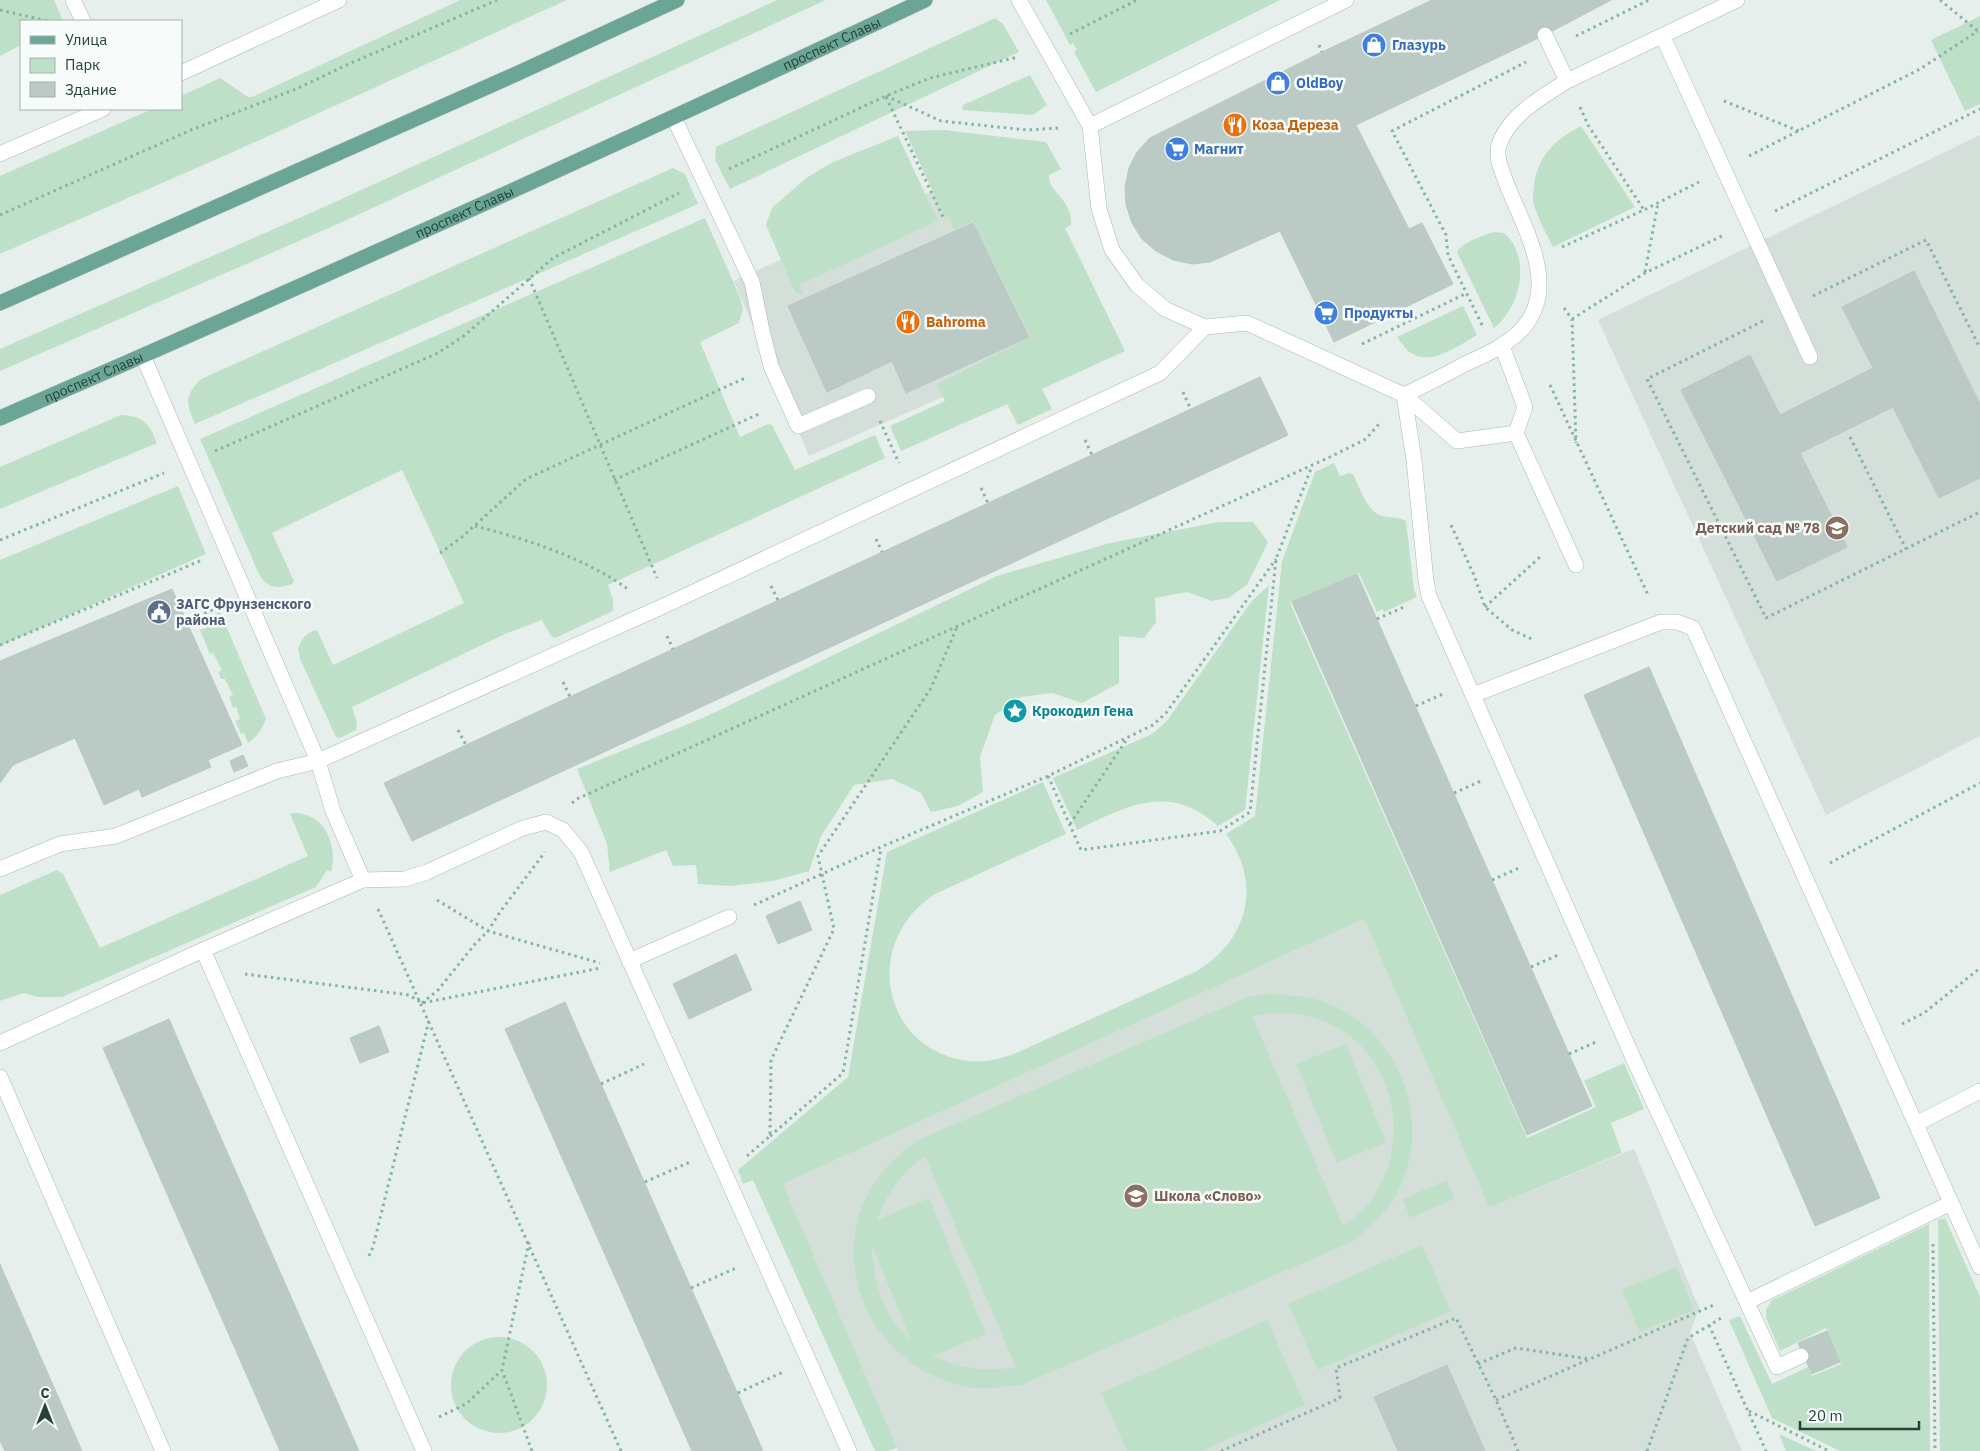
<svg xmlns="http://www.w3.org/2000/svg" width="1980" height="1451" viewBox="0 0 1980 1451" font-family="'IBM Plex Sans',sans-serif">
	<rect width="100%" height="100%" fill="#e6efeb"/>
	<!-- built -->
	<path fill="#d4dfda" d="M1980,135V736L1826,815L1598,320Z
		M992,164L1070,341L809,456L734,281Z
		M1364,919L1489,1208L1634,1149L1699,1308L1690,1333L1742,1451H898L783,1184Z"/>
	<!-- green -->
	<path fill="#bfe0c8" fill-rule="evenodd" d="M0,0H54L63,21H21V45L0,56Z
		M460,0H567L233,152L0,254V176L152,109H181V96L220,78L248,97H252Z
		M777,0H826L331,227L0,371V349L322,208Z
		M1046,0H1280L1096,92L1074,52L1077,49L1073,43L1070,45Z
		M1980,16V104L1965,111L1931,40Z
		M995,18L1003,24L1019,52L730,189L715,160L716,147Z
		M1030,75L1047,105L1033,115L962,110L963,105Z
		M1581,126L1635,207L1553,247C1547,234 1539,221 1535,208C1532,201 1533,192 1534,184C1539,154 1555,140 1581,126Z
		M944,130L1046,142L1061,169L1049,175C1048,193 1073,199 1071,225L1065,228L1125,351L1042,389L1052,409L1018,425L1007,404L901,451L890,426L945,401L937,384L1031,337L973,221L954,230L949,216L945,218L905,131Z
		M898,136L938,221L799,285L804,296L795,292L766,225L772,208L806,178L833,162Z
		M673,168L685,174L698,204L195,424C186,403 184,396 201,379Z
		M705,218L740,297L743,309L739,323L700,342L740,437L768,424L772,425L795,470L875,435L885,458L608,585L613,600V610L611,612L555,638L551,636L542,620L507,633L352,707L357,722L356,730L340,738L336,737L300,659L298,649C302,639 306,632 317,630L333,665L464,603L402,470L272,533L294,581L292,584C285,587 273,589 266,583C258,576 254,563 250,553C233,515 217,477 200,439Z
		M1494,232L1504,233C1507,236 1512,241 1514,245C1528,272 1517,310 1494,328L1457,252C1464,241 1482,236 1494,232Z
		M1463,306L1477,335C1458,346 1428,369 1407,350C1403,346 1400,341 1397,337Z
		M121,415C143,416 149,423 157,443L0,509V467Z
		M1334,463L1340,476L1349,473L1353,474C1359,486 1367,512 1382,516C1391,518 1398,517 1406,521L1414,590L1417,597L1384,612L1382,609L1377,612L1359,573L1290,603L1527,1138L1596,1107L1584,1081L1624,1063L1644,1109L1611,1123L1622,1153L1489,1208L1364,919L783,1184L897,1448L888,1451H875L753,1180L743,1184L738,1170L848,1077L887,852L1043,782L1066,834L935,894C862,941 880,1049 968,1061C985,1063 1001,1059 1016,1053L1195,972C1248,941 1263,884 1226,834L1255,816L1282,561L1315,472Z
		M178,486L206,554L0,646V560Z
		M1219,522H1253L1268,542L1247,585L1228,598L1212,601L1187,592L1155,598L1156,622L1144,638L1119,636V683L1082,703L1052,693L1021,697L995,715L980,757L983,792L958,806L931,812L921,793L892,779L854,785L821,836L809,871L773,881L730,886L698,884L696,865L673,866L666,850L610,872L607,844L577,769L703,718L997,576L1110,543Z
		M1269,585L1245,810L1218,826C1169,782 1127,806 1077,830L1053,778L1152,734L1166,722L1251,602Z
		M220,612L266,719C261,730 258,736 248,743L244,733L241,734L235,721L240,719L236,707L233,708L229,697L233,695L225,679H221L218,672L222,670L213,653L210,654L200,630L206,628L202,620Z
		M294,813C325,813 338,845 331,872L327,870L316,887L62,997H38L24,993L0,1001V895L57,870L63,874L100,948L308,856L290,814Z
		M1270,994C1285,995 1301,995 1315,999C1397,1022 1437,1121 1396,1195C1385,1214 1369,1229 1352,1242L1021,1385C1003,1387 986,1390 968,1387C882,1371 828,1279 866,1198C878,1173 895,1157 916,1141L1247,997ZM1271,1013C1284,1013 1296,1013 1309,1016C1390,1037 1418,1135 1371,1200C1364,1210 1353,1218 1343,1226L1252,1016ZM925,1156L1016,1367C986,1372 961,1369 933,1356L986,1334L929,1198L877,1220C886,1194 902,1172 925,1156ZM872,1248H873L911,1340C883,1316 874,1284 872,1248Z
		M1346,1044L1386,1142L1337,1163L1296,1064Z
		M1447,1180L1454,1199L1410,1218L1403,1199Z
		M1945,1218L1980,1297V1451H1940L1938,1220Z
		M1929,1224L1930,1451H1840L1772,1418L1729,1320L1740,1316L1772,1384L1808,1367L1812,1376L1841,1364L1826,1328L1780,1351L1766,1318V1310L1771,1301Z
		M1422,1245L1451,1311L1318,1370L1288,1304Z
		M1677,1267L1694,1310L1639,1332L1622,1289Z
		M1267,1320L1305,1405L1202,1451H1127L1101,1393Z
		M451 1385a48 48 0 1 1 96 0a48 48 0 1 1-96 0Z
		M1779,1434L1816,1451H1786Z"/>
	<!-- building -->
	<path fill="#bbcac4" stroke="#b8c9c2" d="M1432,0H1611L1545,35L1356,125L1409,229L1422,223L1453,284L1334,342L1280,231L1210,262L1192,264L1173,260L1156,251L1142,239L1132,223L1126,205L1125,187L1129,168L1137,152L1150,138L1322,52Z
		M973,223L1029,337L906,393L892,361L827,392L788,306Z
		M1914,271L1980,404V478L1939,498L1893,407L1800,453L1847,547L1777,581L1681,390L1750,355L1780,415L1873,368L1842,307Z
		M1260,377L1288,435L412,841L384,783Z
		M1357,574L1592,1106L1527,1135L1292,602Z
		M172,589L242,745L208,760L211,767L142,797L139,789L104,805L75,738L13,765L0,783V661Z
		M1649,667L1880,1198L1815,1226L1584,695Z
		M243,755L248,766L234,772L230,761Z
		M800,901L812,930L778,944L766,916Z
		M736,954L752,990L689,1019L673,984Z
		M565,1002L601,1084L763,1451H692L505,1029Z
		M169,1019L190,1068L359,1451H280L103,1048Z
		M379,1026L389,1052L360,1063L350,1038Z
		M0,1264L34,1342L82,1451H5L0,1441Z
		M1827,1331L1840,1362L1812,1374L1798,1343Z
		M1447,1365L1485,1451H1398L1374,1397Z"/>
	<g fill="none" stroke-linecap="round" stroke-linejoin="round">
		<defs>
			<path id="lane" d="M73,0L83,21
				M1019,0L1090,126L1099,209L1112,250L1137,285L1165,309L1205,327L1247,323L1404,395L1414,460L1426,581L1429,596L1634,1060L1777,1367L1801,1356
				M1545,35L1567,81
				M1663,37L1810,357
				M674,118L752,282L763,335L771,366L798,426L868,396
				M1090,126L1346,0
				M1502,346L1525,407L1516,433L1576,565
				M143,356L318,761L333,811L363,880
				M1516,433L1457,441L1404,395C1425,385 1445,375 1465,364C1485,355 1508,345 1523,328C1560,286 1524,228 1507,185C1503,173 1495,158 1499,145C1508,116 1543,96 1567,81L1737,0
				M1473,695L1661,622H1677L1693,628L1980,1267
				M0,869L60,844L116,836L277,771L318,761L668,604L1160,373L1205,327
				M629,961L729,917
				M0,1043L203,950
				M0,1077L163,1451
				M1916,1124L1980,1091
				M1747,1302L1951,1203
				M424,1451L203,950L363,880L405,879L427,872L523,828L546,822L563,830L581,852L849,1451"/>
			<path id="street" d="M181,73L339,0
				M0,154L103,109"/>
			<g id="primary">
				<path d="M0,303L514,75L677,0"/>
				<path id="s1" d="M0,418C311,283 619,144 925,0"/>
			</g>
		</defs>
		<!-- lane casing -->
		<use href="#lane" stroke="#a8b8b2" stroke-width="16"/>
		<!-- street casing -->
		<use href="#street" stroke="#a8b8b2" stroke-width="16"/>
		<!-- primary casing -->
		<use href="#primary" stroke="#c2cac8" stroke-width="16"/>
		<!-- path -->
		<path stroke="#86b3a5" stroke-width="3" stroke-dasharray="2.5 4" stroke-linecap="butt" d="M1940,0L1979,32
			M0,10L48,21
			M1070,34L1137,0
			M1576,36L1649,0
			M1319,45L1322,52
			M886,96L941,121L1027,130L1059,128
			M886,97L944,219
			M1724,101L1799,131
			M1580,107L1588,125L1644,210
			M1749,156L1920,69L1978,31
			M729,169L886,96L930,78L1018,57
			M1775,211L1980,109
			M0,215L191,130L296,89L351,63L497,0
			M1562,247L1644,210L1699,182
			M1645,272L1658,203
			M529,278L657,578
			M1813,296L1926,240L1980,348
			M1564,308L1572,319L1576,443
			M1572,319L1645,273L1724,235
			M1763,321L1647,379L1766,618L1980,512
			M1482,325L1448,255L1446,235L1392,131L1526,62
			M1362,344L1467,293
			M1550,385L1649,597
			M1183,392L1191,410
			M880,421L899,463
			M1850,437L1906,549
			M1085,440L1092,455
			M215,451L438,353L465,335L553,258L679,193
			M614,480L761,413
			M981,488L988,503
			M1451,525L1474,575L1485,607L1512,630L1534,640
			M475,526C526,539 586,558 629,590
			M876,539L882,552
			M0,540L164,473
			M440,553L462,537L526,479L745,378
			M771,586L778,600
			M1485,607L1540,557
			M1377,619L1404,607
			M186,620L220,607
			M667,636L673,649
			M0,645L200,561
			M563,682L570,697
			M1416,706L1443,694
			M458,730L466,745
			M1048,776L1081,850L1220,831L1250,812L1276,559L1312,466
			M1454,793L1481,781
			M572,803L577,799L1330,457L1366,439L1379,424
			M1070,824L1129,736
			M1830,863L1980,783
			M1492,880L1519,868
			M437,900L488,931L600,963
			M754,905L881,847L1048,776L1153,725L1166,713L1276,559
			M378,909L621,1451
			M1531,967L1558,955
			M245,974L409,995L422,1003L601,968
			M422,1003L438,990L475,944L488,931L500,912L545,852
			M1902,1024L1924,1013L1980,968
			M1569,1054L1596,1042
			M601,1084L644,1064
			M770,1136L843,1073L881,848
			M747,1156L770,1136L771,1060L834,929L818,856L931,688L957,627
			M645,1182L690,1162
			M529,1242L502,1370L532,1451
			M1933,1244L1935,1451
			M369,1256L373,1247L429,1020
			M691,1288L736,1268
			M1709,1325L1766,1451
			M1478,1364L1516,1348L1589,1359
			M738,1393L783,1372
			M1496,1400L1716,1304
			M1749,1411L1829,1451
			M439,1417L466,1404L502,1370
			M1221,1451L1340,1398L1336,1368L1456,1318L1496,1400L1518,1451
			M1647,1451L1688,1338L1723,1317"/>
		<!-- lane -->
		<use href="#lane" stroke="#fff" stroke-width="15"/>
		<!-- street -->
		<use href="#street" stroke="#fff" stroke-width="15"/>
		<!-- primary -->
		<use href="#primary" stroke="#6aa596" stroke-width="15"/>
	</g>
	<!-- icons -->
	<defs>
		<symbol id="shop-disc" viewBox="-11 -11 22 22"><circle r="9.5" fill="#3f7fe0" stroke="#f7fbf9"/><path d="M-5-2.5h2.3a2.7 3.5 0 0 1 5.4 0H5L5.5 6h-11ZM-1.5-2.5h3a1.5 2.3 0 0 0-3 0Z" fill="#fff"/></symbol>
		<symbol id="restaurant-disc" viewBox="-11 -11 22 22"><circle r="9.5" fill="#e8710a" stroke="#f7fbf9"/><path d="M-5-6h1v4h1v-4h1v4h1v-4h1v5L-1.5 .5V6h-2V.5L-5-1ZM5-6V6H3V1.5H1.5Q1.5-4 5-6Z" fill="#fff"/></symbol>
		<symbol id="supermarket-disc" viewBox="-11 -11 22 22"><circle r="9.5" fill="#3f7fe0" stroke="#f7fbf9"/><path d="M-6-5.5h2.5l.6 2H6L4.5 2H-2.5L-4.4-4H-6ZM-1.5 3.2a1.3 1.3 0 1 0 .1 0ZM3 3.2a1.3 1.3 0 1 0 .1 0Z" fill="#fff"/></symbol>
		<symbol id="school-disc" viewBox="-11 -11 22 22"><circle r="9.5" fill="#8d6e63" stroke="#f7fbf9"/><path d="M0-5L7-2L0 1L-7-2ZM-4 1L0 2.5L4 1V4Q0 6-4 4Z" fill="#fff"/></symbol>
		<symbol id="civic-disc" viewBox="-11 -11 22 22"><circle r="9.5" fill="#5c6f8a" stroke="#f7fbf9"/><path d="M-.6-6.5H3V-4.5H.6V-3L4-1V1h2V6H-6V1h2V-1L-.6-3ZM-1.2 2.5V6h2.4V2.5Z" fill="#fff"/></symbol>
		<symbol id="sight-disc" viewBox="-11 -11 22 22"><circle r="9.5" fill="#0f9aa8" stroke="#f7fbf9"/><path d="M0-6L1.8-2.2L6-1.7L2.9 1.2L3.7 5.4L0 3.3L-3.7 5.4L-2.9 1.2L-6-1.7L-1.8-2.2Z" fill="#fff"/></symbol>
	</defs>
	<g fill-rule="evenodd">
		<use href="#shop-disc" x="1360" y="31" width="28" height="28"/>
		<use href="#shop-disc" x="1264" y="69" width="28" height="28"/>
		<use href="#restaurant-disc" x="1221" y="111" width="28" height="28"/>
		<use href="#supermarket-disc" x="1163" y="135" width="28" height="28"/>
		<use href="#supermarket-disc" x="1312" y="299" width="28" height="28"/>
		<use href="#restaurant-disc" x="894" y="308" width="28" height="28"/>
		<use href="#school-disc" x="1823" y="514" width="28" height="28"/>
		<use href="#civic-disc" x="145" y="598" width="28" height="28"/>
		<use href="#sight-disc" x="1001" y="697" width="28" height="28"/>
		<use href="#school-disc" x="1122" y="1182" width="28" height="28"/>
	</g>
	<g text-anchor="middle" stroke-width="5" stroke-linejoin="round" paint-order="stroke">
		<!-- street labels -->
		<g font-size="14" fill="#24423a" stroke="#f7fbf9">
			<text dy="5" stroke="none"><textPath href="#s1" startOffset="912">проспект Славы</textPath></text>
			<text dy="5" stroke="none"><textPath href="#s1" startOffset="508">проспект Славы</textPath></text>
			<text dy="5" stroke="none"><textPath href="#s1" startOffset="102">проспект Славы</textPath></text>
		</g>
		<!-- shop labels -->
		<g font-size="14" font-weight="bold" fill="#366cbe" stroke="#f7fbf9" text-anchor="start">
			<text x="1392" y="50">Глазурь</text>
			<text x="1296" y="88">OldBoy</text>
			<text x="1194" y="154">Магнит</text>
			<text x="1344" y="318">Продукты</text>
		</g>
		<!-- food labels -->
		<g font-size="14" font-weight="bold" fill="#c56008" stroke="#f7fbf9" text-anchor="start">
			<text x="1252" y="130">Коза Дереза</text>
			<text x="926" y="327">Bahroma</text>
		</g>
		<!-- education labels -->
		<g font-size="14" font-weight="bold" fill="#785e54" stroke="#f7fbf9" text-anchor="end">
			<text x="1820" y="533">Детский сад № 78</text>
			<text x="1154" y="1201" text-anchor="start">Школа «Слово»</text>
		</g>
		<!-- service labels -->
		<g font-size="14" font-weight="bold" fill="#4e5e75" stroke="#f7fbf9" text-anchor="start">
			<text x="176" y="609">ЗАГС Фрунзенского<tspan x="176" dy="16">района</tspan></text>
		</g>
		<!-- culture labels -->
		<g font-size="14" font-weight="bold" fill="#0d838f" stroke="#f7fbf9" text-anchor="start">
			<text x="1032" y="716">Крокодил Гена</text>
		</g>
	</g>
	<!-- legend -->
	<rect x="20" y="20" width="162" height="90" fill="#f7fbf9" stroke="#a3b1ad"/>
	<rect x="30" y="36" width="25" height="8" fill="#6aa596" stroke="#a3b1ad"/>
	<text x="65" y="45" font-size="15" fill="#24423a">Улица</text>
	<rect x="30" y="58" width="25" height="15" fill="#bfe0c8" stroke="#a3b1ad"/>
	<text x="65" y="70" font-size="15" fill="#24423a">Парк</text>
	<rect x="30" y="82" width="25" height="15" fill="#bbcac4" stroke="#a3b1ad"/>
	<text x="65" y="95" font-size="15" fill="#24423a">Здание</text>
	<!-- north arrow -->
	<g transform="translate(45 1406)" stroke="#f7fbf9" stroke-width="4" paint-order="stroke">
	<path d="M0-4L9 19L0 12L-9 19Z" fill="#24423a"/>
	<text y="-8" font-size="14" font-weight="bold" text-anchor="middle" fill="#24423a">С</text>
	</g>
	<!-- scale -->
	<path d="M1800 1421v8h119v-8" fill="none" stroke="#24423a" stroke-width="2.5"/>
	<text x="1808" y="1421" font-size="15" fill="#24423a" stroke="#f7fbf9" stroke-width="4" paint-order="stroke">20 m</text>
</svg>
